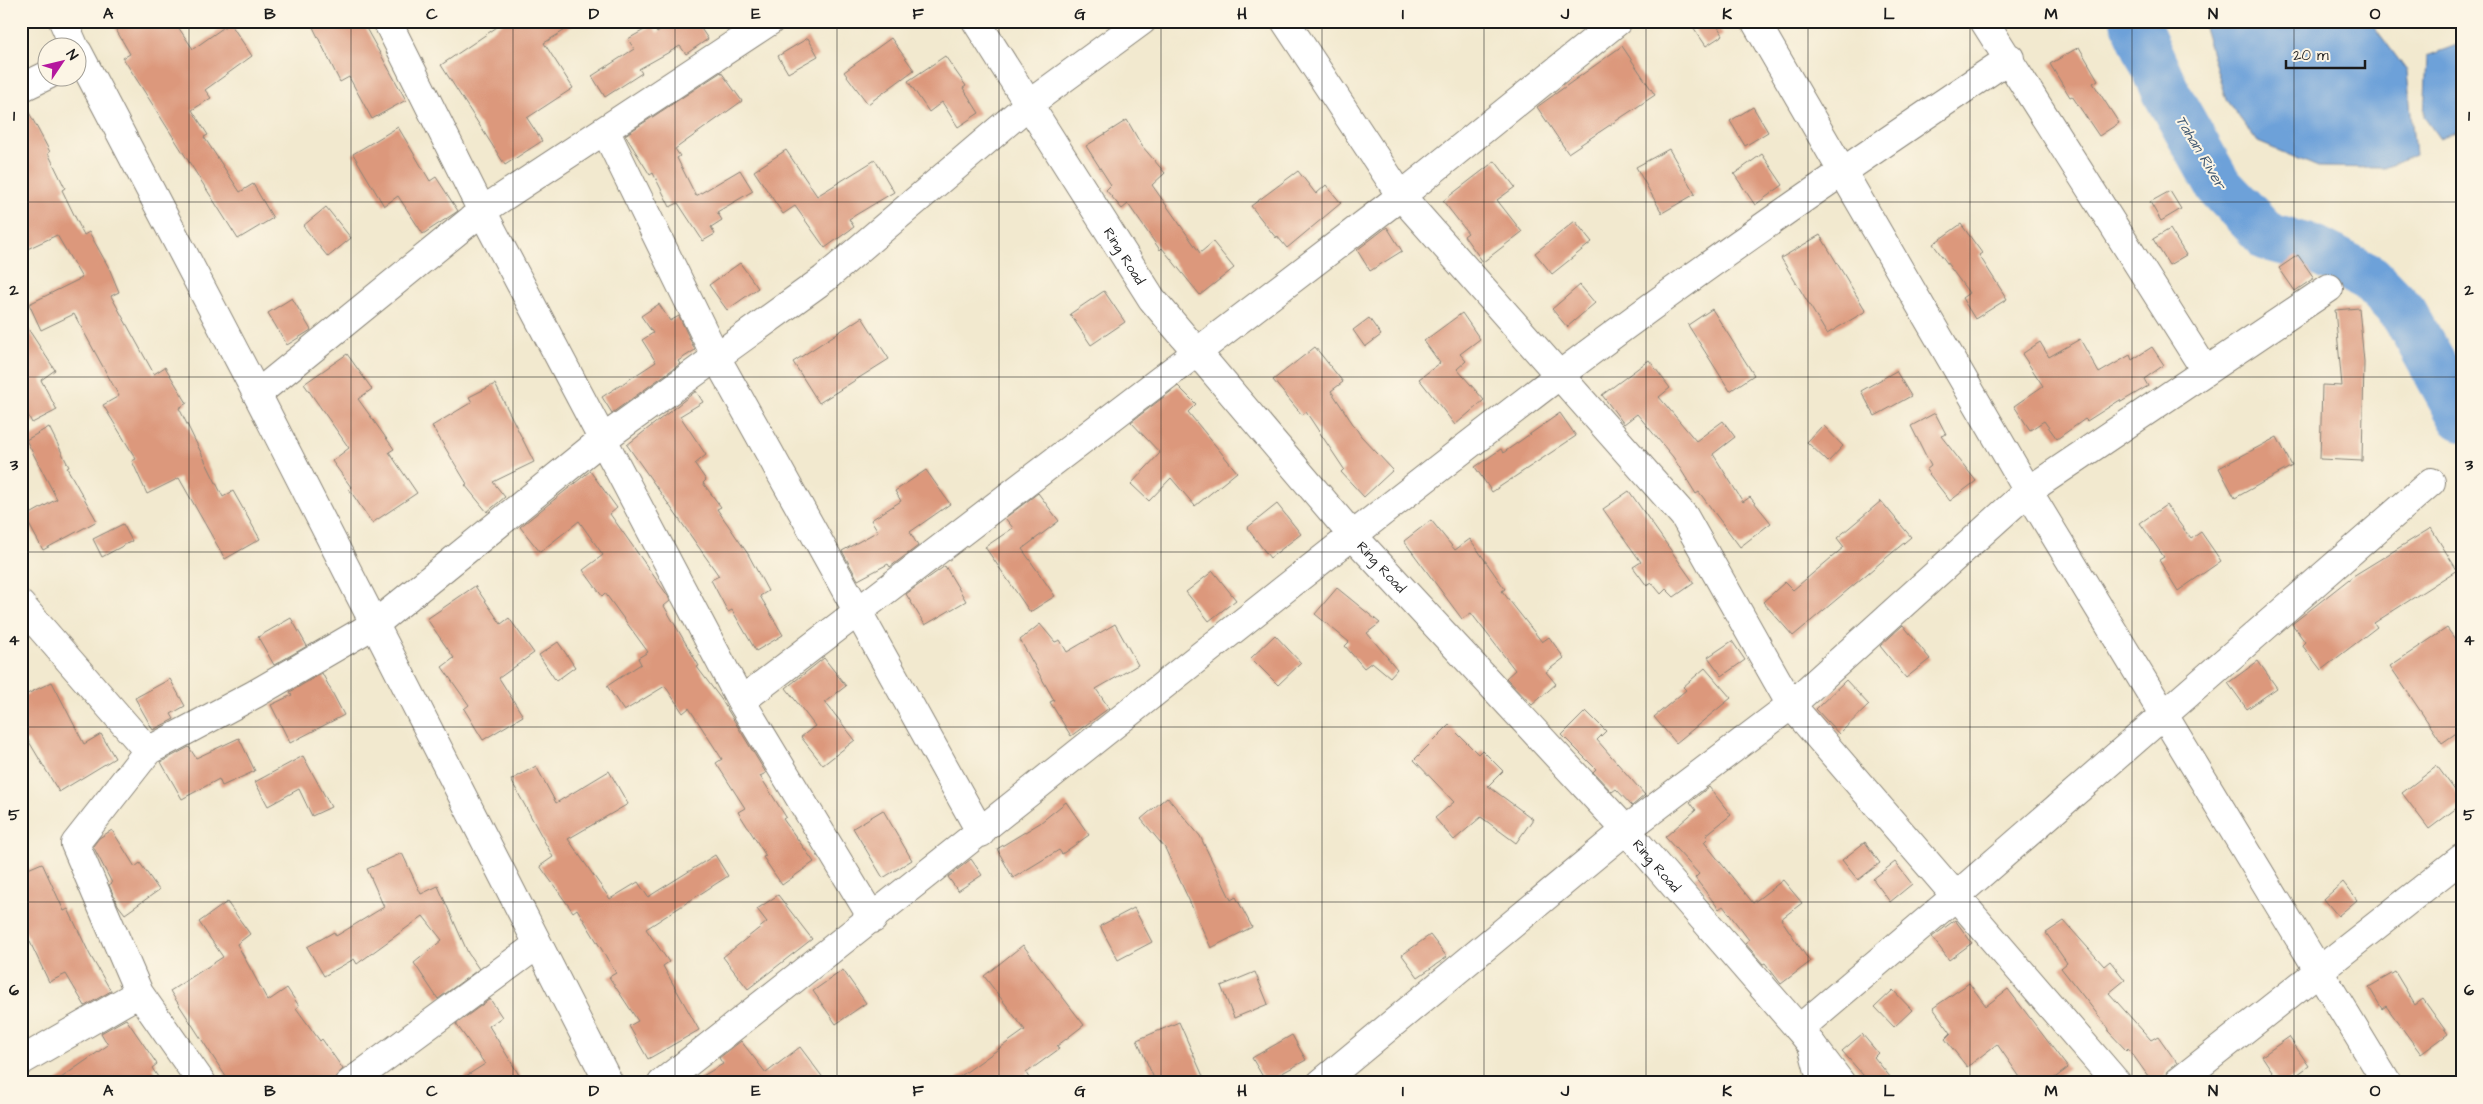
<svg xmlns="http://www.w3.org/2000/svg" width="2483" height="1104" viewBox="0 0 2483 1104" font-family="'Architects Daughter',sans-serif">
	<rect width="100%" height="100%" fill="#fcf5e5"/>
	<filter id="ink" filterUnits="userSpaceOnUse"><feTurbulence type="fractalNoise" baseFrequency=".02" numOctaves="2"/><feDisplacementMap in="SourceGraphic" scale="10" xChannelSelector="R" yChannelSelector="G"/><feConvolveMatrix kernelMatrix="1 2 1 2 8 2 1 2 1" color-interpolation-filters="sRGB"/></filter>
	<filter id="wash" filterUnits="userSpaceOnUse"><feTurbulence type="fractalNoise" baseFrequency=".0096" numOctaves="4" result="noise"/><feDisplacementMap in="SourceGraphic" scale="20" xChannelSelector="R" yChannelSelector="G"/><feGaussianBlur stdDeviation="1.12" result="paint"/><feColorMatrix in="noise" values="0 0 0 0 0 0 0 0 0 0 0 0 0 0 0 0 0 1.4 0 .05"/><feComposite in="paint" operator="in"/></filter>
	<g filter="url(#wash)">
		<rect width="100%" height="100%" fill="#f2e9cf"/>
		<!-- water -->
		<path fill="#6da1d9" stroke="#445e7a" d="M2202,21H2370L2407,71L2415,155L2384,168L2318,167L2258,142L2226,100Z
			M2462,43V130L2439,138L2424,117L2427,56Z"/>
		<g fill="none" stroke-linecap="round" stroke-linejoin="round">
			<!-- river -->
			<path stroke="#6da1d9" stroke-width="48" d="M2134,21L2167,94L2219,186L2268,237L2316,250L2370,278L2404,313L2462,417"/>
		</g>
		<g id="blocks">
			<!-- building -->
			<path fill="#dc987c" d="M111,21H174L193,49L230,23L252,56L205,90L211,98L192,110L208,135L204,137L240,192L253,184L273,218L238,239L123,58L130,54Z
				M310,21H362L406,100L372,119L349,77L340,82Z
				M506,21H580L544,43L573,88L527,118L542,141L505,165L441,65Z
				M674,21H696L708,39L686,54L680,46L639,69L642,73L605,97L592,76L634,49L628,39L653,25L657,33Z
				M1689,21H1714L1723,35L1706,46Z
				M808,38L818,56L788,73L778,56Z
				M891,38L914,70L868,104L844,72Z
				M1622,46L1655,95L1568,153L1537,107Z
				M2079,47L2098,80L2093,83L2119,123L2099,136L2072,96L2070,97L2050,64Z
				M945,56L966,86L963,88L979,113L958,127L942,102L929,112L908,81Z
				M721,72L742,101L675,149L680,156L677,158L696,196L740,170L753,191L717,212L722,220L711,227L715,234L703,241L678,203L670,207L653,173L650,175L625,135Z
				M21,103H24L50,152L48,153L65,188L62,190L84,235L89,232L109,268L119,292L111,296L154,374L165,367L187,403L179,408L223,497L233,491L260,539L225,559L179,478L147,494L132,461L136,459L103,405L119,396L74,314L41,330L29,304L82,278L57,235L21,252Z
				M1753,107L1768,132L1745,146L1730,121Z
				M1127,120L1142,146L1165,173L1152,185L1200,253L1213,242L1234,268L1200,295L1162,248L1160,250L1128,204L1122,209L1106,190L1111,185L1086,146Z
				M398,127L430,181L436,177L458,211L423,234L398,196L384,206L353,154Z
				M1669,149L1695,194L1662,213L1636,167Z
				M786,150L817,196L875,160L894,192L849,219L854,227L825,248L795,206L783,214L754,171Z
				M1762,154L1783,185L1755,205L1734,174Z
				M1495,161L1515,187L1497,200L1522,232L1483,262L1464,236L1468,233L1443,201Z
				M1298,171L1316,194L1326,185L1341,203L1287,248L1277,236L1276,238L1251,206Z
				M2170,191L2181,209L2161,221L2150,202Z
				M326,207L351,238L328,257L303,226Z
				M1575,221L1592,242L1552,274L1535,253Z
				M1961,224L1982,253L1979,255L2007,299L1975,319L1962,298L1969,293L1933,244Z
				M1387,227L1402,251L1370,271L1357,250Z
				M2170,229L2186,255L2169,265L2153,239Z
				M1820,235L1866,311L1827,334L1781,258Z
				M2298,255L2314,278L2295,291L2279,268Z
				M740,263L758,288L727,310L709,285Z
				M1580,285L1595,303L1567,327L1552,309Z
				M1104,291L1125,322L1091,345L1070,314Z
				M292,298L311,330L287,345L268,313Z
				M659,304L670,321L679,316L695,350L678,361L680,364L612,413L602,397L656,362L642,340L653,333L641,316Z
				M2359,308L2364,362L2362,461L2320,459L2322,385L2342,386L2335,310Z
				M1712,309L1754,375L1730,391L1688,325Z
				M1462,313L1480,339L1460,354L1466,361L1457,369L1484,400L1455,425L1419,379L1440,363L1424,341Z
				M862,317L889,359L819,403L793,362Z
				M21,318L55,370L41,380L57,410L32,423L21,401Z
				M1369,318L1381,335L1365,347L1353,330Z
				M2080,339L2099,373L2130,355L2132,360L2152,347L2164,365L2144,379L2148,386L2121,402L2120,400L2087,421L2085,419L2057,439L2044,421L2030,430L2014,406L2043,386L2022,354L2040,342L2049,357Z
				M1315,347L1343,382L1331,391L1361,436L1393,470L1364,497L1341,472L1344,469L1306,412L1302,415L1273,380Z
				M347,354L372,389L358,399L394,449L389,452L417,493L372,523L349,489L351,487L332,461L349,448L304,384Z
				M1649,360L1670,388L1659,397L1696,441L1723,421L1735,437L1713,454L1743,502L1750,497L1771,523L1740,547L1699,492L1696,494L1673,457L1637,414L1624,424L1602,395Z
				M1896,371L1911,396L1875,416L1861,391Z
				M495,384L534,462L493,482L505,497L487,512L465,485L467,484L432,426L472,402L469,397Z
				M1178,386L1196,404L1188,412L1237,472L1195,506L1171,478L1149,501L1131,484L1160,453L1131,422Z
				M696,391L703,402L680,416L706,455L695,464L706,480L703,483L721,507L717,509L748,554L768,591L760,596L783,635L756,651L732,610L728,612L711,580L719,576L627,445Z
				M1560,413L1576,436L1492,492L1475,467L1501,449L1503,453Z
				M1935,413L1946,434L1941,436L1976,481L1950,501L1926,470L1931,466L1911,426Z
				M1823,425L1843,446L1828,462L1807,442Z
				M49,427L69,467L67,468L97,521L43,550L25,517L57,499L26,440Z
				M2277,437L2292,466L2235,498L2219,468Z
				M926,470L950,504L910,532L918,546L890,567L888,564L858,580L842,551L878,531L871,520L901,501L895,491Z
				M590,471L617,508L610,514L668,596L670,601L664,606L699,666L697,667L721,699L766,773L760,776L786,817L783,819L814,862L782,885L763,857L766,856L738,812L745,808L716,763L722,759L689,708L683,713L665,686L624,711L607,686L641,664L638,658L648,652L605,593L602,596L583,570L603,555L579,521L540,552L520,527Z
				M1629,491L1694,583L1674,597L1666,589L1661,594L1652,583L1647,586L1633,567L1641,562L1603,509Z
				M1038,493L1059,521L1022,549L1055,596L1030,612L985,547L1013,528L1005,518Z
				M1881,501L1911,537L1793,636L1763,602L1785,582L1793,590L1844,547L1837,538Z
				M1277,504L1301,534L1270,558L1247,528Z
				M2166,505L2191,539L2201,532L2221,561L2178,591L2159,560L2164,557L2140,523Z
				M1431,520L1455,550L1470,539L1505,589L1502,591L1542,642L1549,637L1564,658L1546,672L1556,684L1532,705L1506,678L1515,670L1471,613L1462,619L1404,541Z
				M123,524L132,541L102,557L93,539Z
				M2431,528L2457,570L2374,623L2377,627L2321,670L2302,645L2305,642L2292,624L2353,576Z
				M945,566L966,601L925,625L906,594Z
				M1213,571L1236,600L1209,621L1186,592Z
				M475,586L501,624L509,618L534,653L499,678L523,716L483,740L464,709L469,705L442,667L454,658L427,619Z
				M1337,588L1380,623L1367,633L1397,669L1390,677L1372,662L1364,668L1345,646L1349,642L1315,614Z
				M291,618L307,646L274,665L258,637Z
				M1040,624L1055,642L1060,640L1067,652L1115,624L1138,665L1096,689L1109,708L1071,736L1050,702L1054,700L1020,640Z
				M1903,625L1930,659L1906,678L1880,646Z
				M2447,628L2462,649V729L2442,743L2390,666Z
				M1275,635L1301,663L1278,685L1251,658Z
				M1732,641L1745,660L1722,676L1708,657Z
				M558,642L575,667L556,681L539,655Z
				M824,658L846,686L825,702L855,740L823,765L801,737L815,726L786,688Z
				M2258,661L2277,688L2247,709L2228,683Z
				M1705,668L1731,698L1676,743L1654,717L1686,690L1683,687Z
				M322,673L344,715L290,743L271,705L292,695L290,692Z
				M170,679L185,706L171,714L174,719L153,730L135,698Z
				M1846,680L1869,705L1839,734L1816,709Z
				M52,682L84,744L101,734L115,758L59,792L28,740L21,743V697Z
				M1586,711L1606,731L1597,740L1645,795L1632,806L1616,789L1612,792L1593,772L1596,769L1562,735Z
				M1449,725L1478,754L1482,750L1503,771L1488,786L1533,819L1516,843L1481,817L1454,840L1435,818L1454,802L1414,760Z
				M239,738L255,771L222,786L219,779L182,799L161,762L189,747L196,758Z
				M303,756L331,807L312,816L299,789L268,806L255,782Z
				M536,766L556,803L609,771L628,804L568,839L610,899L638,882L648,897L715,855L728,876L646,929L669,962L663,966L699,1030L648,1059L629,1026L638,1021L609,977L616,973L577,909L573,912L540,866L553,857L511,780Z
				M2437,766L2462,800V804L2429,829L2402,793Z
				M1709,787L1731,815L1706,835L1708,838L1704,842L1753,903L1783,880L1802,903L1781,919L1810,962L1781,984L1765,963L1763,964L1745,943L1749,940L1723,906L1719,909L1695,878L1699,874L1665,837L1696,810L1690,802Z
				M1167,797L1200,836L1231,900L1236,897L1252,927L1211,948L1165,848L1141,819Z
				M1066,802L1089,835L1062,854L1059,850L1013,878L997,849L1040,823Z
				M883,810L912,860L883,878L853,828Z
				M112,830L135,867L140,863L159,890L125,914L118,905L109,885L112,883L93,846L99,838Z
				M1865,842L1880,863L1858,880L1842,860Z
				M402,853L421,894L438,886L468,953L479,969L438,999L414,963L442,940L423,916L357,964L354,959L324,976L307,947L334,932L336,936L384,907L367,869Z
				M971,859L982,875L958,891L948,877Z
				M1895,862L1912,884L1890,902L1873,879Z
				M42,863L64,911L68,909L90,955L111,991L85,1006L66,974L49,982L21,923V872Z
				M2343,882L2357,900L2338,916L2324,899Z
				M778,895L812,939L748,989L723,957L767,922L757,909Z
				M227,902L250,934L237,944L268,1001L287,988L299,1006L296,1008L320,1041L322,1039L343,1069L336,1076L335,1083H230L170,991L223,957L199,922Z
				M1134,908L1152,942L1118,960L1100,926Z
				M1955,920L1972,943L1949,960L1932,937Z
				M2064,921L2104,966L2110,961L2125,980L2109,993L2151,1040L2158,1036L2177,1063L2167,1071L2162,1083H2153L2128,1048L2126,1050L2108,1031L2109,1029L2061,968L2067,963L2046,933Z
				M1430,935L1447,957L1418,977L1402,955Z
				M1023,945L1084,1025L1057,1046L1059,1049L1026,1073L1032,1083H951L1025,1030L984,976Z
				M843,970L866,1003L836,1024L813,991Z
				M1255,972L1268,1004L1234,1018L1221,986Z
				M2395,972L2415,1005L2423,999L2448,1034L2421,1054L2386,1006L2382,1009L2369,987Z
				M1969,983L1986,1006L2008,989L2068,1068L2048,1083H2024L1997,1044L1967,1067L1945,1039L1951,1033L1933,1008Z
				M1893,990L1912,1010L1894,1027L1875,1007Z
				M490,999L502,1017L489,1026L524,1083H455L485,1064L456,1024Z
				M126,1019L157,1064L152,1068L162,1083H54L108,1045L101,1033Z
				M1179,1022L1206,1083H1156L1137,1040Z
				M1862,1034L1878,1053L1874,1057L1895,1083H1870L1842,1051Z
				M1292,1035L1306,1060L1266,1082L1252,1058Z
				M2289,1037L2309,1066L2286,1083H2280L2262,1056Z
				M741,1041L766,1073L800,1047L827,1083H691L723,1064L719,1058Z"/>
		</g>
	</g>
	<g filter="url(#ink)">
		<use href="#blocks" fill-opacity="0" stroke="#878276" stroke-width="1"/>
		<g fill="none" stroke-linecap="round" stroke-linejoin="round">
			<defs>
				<path id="minor" d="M387,21L482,211L741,701L873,919
					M1285,21L1401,196L1684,516L1791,705L2117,1083
					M1755,21L2028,491L2387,1083
					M1984,21L2205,370
					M21,88L48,75
					M605,130L716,357L981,833
					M257,394L482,211L770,21
					M21,605L148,751
					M741,701L1401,196L1618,21
					M1799,1029L1956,896L2431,482
					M1812,1045L1841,1083
					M21,1061L139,993
					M202,1083L139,993L75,844L148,751L255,694L375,624L603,439L824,279L1029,104L1142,21
					M350,1083L537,945
					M662,1083C962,849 1256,607 1557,377C1704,265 1857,161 2010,58
					M1321,1083L1626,830L1791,705L2028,491L2329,288
					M2177,1083L2462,858"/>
				<g id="tertiary">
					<path id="s1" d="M976,21L1152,299L1353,536L1626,830L1799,1029L1812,1045L1822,1083"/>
				</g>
				<path id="trunk" d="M63,21L75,48
					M78,52L257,394L609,1083"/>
			</defs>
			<!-- minor casing -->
			<use href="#minor" stroke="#878276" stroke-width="30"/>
			<!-- tertiary casing -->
			<use href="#tertiary" stroke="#878276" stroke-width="30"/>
			<!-- trunk casing -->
			<use href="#trunk" stroke="#878276" stroke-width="30"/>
			<!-- minor -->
			<use href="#minor" stroke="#fff" stroke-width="28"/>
			<!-- tertiary -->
			<use href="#tertiary" stroke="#fff" stroke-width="28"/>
			<!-- trunk -->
			<use href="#trunk" stroke="#fff" stroke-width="28"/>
		</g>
	</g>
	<!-- grid -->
	<path fill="none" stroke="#1c1c1c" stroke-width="1" stroke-opacity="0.55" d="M189,21V1083M351,21V1083M513,21V1083M675,21V1083M837,21V1083M999,21V1083M1161,21V1083M1322,21V1083M1484,21V1083M1646,21V1083M1808,21V1083M1970,21V1083M2132,21V1083M2294,21V1083M21,202H2462M21,377H2462M21,552H2462M21,727H2462M21,902H2462"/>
	<g text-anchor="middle" stroke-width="4" stroke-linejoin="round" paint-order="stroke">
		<!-- street labels -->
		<g font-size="14" fill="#1c1c1c" stroke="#fcf5e5">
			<text dy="5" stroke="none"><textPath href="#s1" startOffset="278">Ring Road</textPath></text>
			<text dy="5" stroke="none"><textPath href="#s1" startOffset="682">Ring Road</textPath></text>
			<text dy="5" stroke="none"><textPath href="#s1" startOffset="1088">Ring Road</textPath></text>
		</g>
		<!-- water labels -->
		<g font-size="15" font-style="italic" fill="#405871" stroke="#fcf5e5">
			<text transform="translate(2201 152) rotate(59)" y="5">Tahan River</text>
		</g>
	</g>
	<!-- margin -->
	<rect width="2483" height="1104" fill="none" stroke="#fcf5e5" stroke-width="55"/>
	<!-- north arrow -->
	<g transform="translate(62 62) rotate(55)"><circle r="24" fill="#fcf5e5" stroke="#a29e95"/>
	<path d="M0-4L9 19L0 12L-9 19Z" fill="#b5179e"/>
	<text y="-8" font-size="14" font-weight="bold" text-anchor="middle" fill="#1c1c1c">N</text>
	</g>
	<!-- scale -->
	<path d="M2286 60v8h79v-8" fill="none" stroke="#1c1c1c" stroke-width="2.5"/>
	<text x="2293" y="60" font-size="15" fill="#1c1c1c" stroke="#fcf5e5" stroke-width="4" paint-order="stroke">20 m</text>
	<rect x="28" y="28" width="2428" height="1048" fill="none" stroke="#1c1c1c" stroke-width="2"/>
	<g font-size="16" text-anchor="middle" font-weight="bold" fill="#1c1c1c">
		<text x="108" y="19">A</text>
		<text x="270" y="19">B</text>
		<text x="432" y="19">C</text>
		<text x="594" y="19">D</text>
		<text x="756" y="19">E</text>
		<text x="918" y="19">F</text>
		<text x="1080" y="19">G</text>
		<text x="1242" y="19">H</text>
		<text x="1403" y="19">I</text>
		<text x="1565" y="19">J</text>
		<text x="1727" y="19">K</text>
		<text x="1889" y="19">L</text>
		<text x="2051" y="19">M</text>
		<text x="2213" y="19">N</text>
		<text x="2375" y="19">O</text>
		<text x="14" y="121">1</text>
		<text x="2469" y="121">1</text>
		<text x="14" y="295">2</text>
		<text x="2469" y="295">2</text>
		<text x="14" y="470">3</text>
		<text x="2469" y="470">3</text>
		<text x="14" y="645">4</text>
		<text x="2469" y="645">4</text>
		<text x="14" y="820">5</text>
		<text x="2469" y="820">5</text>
		<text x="14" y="995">6</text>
		<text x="2469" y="995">6</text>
		<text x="108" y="1096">A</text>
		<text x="270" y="1096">B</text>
		<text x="432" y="1096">C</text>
		<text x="594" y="1096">D</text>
		<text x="756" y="1096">E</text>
		<text x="918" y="1096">F</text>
		<text x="1080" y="1096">G</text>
		<text x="1242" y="1096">H</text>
		<text x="1403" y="1096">I</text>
		<text x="1565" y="1096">J</text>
		<text x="1727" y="1096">K</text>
		<text x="1889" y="1096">L</text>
		<text x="2051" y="1096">M</text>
		<text x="2213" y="1096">N</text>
		<text x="2375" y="1096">O</text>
	</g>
</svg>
